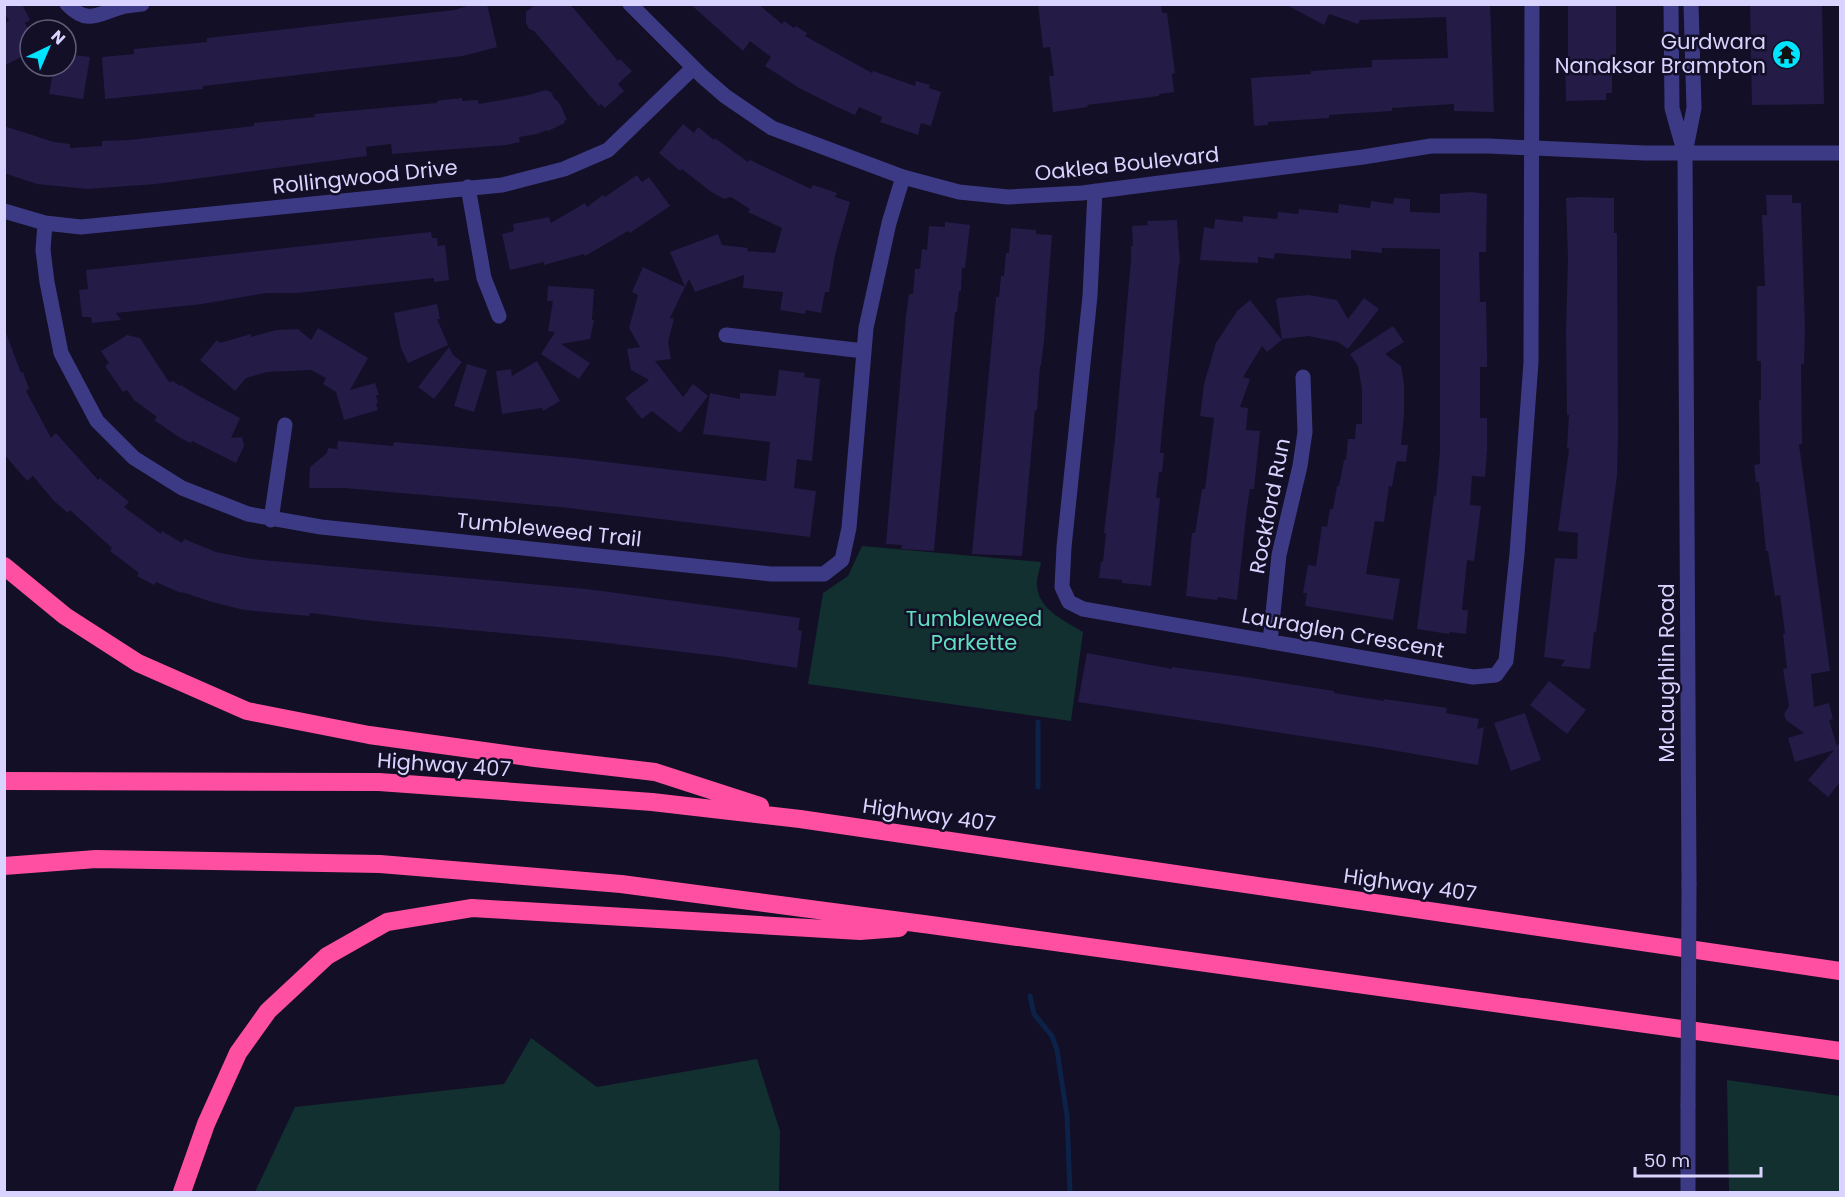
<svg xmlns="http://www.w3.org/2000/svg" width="1845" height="1197" viewBox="0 0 1845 1197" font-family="Poppins,sans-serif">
	<rect width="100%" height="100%" fill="#130f26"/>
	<!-- green -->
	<path fill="#12302f" d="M862,546L1041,562C1040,569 1036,579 1037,586C1039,610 1065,621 1083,632L1071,721L808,684L823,593L848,576Z
		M531,1038L597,1087L757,1059L780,1131L779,1192H255L295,1107L504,1084Z
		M1727,1080L1840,1096V1192H1729Z"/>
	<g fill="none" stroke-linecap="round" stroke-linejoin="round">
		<!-- stream -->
		<path stroke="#0c2248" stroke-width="5" d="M1038,787V722
			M1030,996L1034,1014L1052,1036L1057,1050L1067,1116L1070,1192"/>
	</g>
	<!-- building -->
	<path fill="#241b47" d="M4,4H22L30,20L25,23L30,33V52L4,66V24L9,21L4,11Z
		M474,4H487L497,47L463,56L203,86V89L105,99L102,57L134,54V49L207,42V38L454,10Z
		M536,4H570L618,61L620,59L632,71L618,84L624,91L605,108L601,104L599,106L534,31L529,29L526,23V12Z
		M690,4H758L782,24L784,21L794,28L796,26L807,33L805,36L872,73L873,71L915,86L916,81L930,85L929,88L941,92L931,126L921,123L918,135L880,122L882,117L859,107L855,115L835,106L799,88L765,66L771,57L750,41L743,51Z
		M1038,4H1161L1162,13H1167L1175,73L1172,74L1174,92L1159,94V96L1087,105L1088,107L1053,112L1049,76H1054L1050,47L1043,48Z
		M1285,4H1490L1494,112L1454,111V104L1392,108V111L1329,115V118L1268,122V125L1254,126L1251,78L1311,74V71L1372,67V60L1448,58L1446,17L1360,20L1358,24L1329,14L1324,25Z
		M1750,4H1822L1824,104L1752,105Z
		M1568,5L1616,6V74H1612V93H1606V100L1566,101L1565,58H1568Z
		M66,54L90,57L83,99L49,94L54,66H66Z
		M545,90L551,92L555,100L556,99L561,106L567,120L564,121L565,123L548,131L547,130L537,134L519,137L520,142L506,145L392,154L391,144L366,147L367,156L156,184L87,189L37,184L4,173V126L54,142L70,144V148L102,146V141L129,140L254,126V123L315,117L314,114L437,103V101L443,100L462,98V101L478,100L479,104L529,95Z
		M683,124L694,133L698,127L714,140L715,138L748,162L750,160L811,189L813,185L837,193L835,197L850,202L835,255L829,292H825L821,313L806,310L805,314L780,310L783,292L743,288L744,275L695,292L689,279L685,287L670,252L718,234L722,245L748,248L747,251L775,253L782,228L748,212L750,209L731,197L724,199L710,191L682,169L680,171L659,153Z
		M637,175L642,182L649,177L670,206L630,233L628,231L585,256L584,254L544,265V262L510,270L502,234L514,231L513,224L549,217L551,223L585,203L587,207L603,195L605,197Z
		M1472,192L1487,194L1486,252H1479L1480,302H1486L1487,353V367H1480V418H1487V450L1485,477L1472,476L1470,505L1481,506L1474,561L1467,560L1462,610H1468L1466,634L1450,632L1449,634L1417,629L1434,496H1436L1440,451V249L1382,248V253L1351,250V259L1275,253L1274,259L1258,257V263L1200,260L1204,227L1214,229L1215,219L1243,222V216L1277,219L1278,212L1298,214L1299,209L1338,213L1339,204L1370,208L1371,201L1393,204L1394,198L1410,199V212L1440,213V194Z
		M1766,195H1792V203H1801L1805,329L1804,364H1801L1802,444H1799L1830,671L1811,674L1814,707L1829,703L1833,719L1829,720L1837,746L1840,742V782L1828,797L1808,780L1834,750L1795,762L1788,738L1804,733L1786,720L1784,714L1789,706L1783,669L1787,668L1783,634L1785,633L1780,595L1775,596L1768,551H1766L1759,482H1756L1754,465L1760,464L1759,400H1761V361H1757V286H1765L1762,215H1767Z
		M1581,197L1614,198V233H1617L1618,434L1617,476L1596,632H1594L1590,669L1561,666L1565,660L1544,657L1555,558L1577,559L1578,533L1558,531L1569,449L1567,448L1569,415H1567L1566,331L1568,259L1566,198Z
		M1177,220L1180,264L1179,263L1162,431L1160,453H1164L1162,472H1159L1156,498H1160L1151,586L1122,583V580L1099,578L1101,562H1103L1106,533H1104L1115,439L1131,260V246H1133L1132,226L1148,225L1147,221Z
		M945,222L970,225L965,268H962L961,291H959L957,312H955L934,551L901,549L902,545L886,544L906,316L909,294H913L915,269H920L922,249L927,250L929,226L945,227Z
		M1011,228L1036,230V234L1052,235L1044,341L1041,366L1040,365L1037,410H1035L1022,556L972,554L996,297H999L1001,276H1004L1006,253H1009Z
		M431,232L432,238H437L438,246L445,245L449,280L434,282V278L297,293H266L202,304L116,313L121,320L92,323L91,317H82L79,290L88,289L86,270Z
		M643,267L685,287L670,318L674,319L668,342L671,359L655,361L683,397L693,384L708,396L680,433L652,411L642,419L625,398L649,380L631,370L627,349L640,347L629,328L638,295L632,292Z
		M548,286L594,289L592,320H594L590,339L561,344L590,363L579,379L541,354L555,332L548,331L553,301H547Z
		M1309,295L1337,300L1348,319L1364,298L1379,309L1348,349L1338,342L1308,336L1282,339L1276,300L1278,298Z
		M1250,300L1282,340L1267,352L1262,346L1243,377L1250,379L1240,407L1248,408L1246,430L1260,431L1254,489H1250L1247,508L1237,600L1218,597L1217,600L1186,596L1192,533H1195L1202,489H1205L1214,418L1200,416L1204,384L1216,343L1237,311Z
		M437,304L440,319H437L448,345L408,363L401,348L394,313Z
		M1393,326L1404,342L1385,354L1401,366L1404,384V414L1401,445H1408L1406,462L1398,461L1396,463L1392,487L1389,486L1384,522L1375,521L1366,574L1400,579L1393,620L1305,606L1307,593H1303L1308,565L1316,566L1322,526L1327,527L1330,509H1333L1337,486H1339L1344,460H1346L1348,439H1355L1356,424H1362V389L1358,366L1350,354Z
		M318,328L368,358L350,390L375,383L379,395H376L378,403L376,404L378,410L344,420L336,392L323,384L326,378L311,370L267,372L246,378L235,391L200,360L217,340L220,343L251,334V337L276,330L298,329L311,340Z
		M4,333H6L21,373L23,372L29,389L26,391L51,438L56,433L98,480L100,478L129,502L124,507L161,534L162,531L182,543L184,539L216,552L252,559L587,589L800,618L798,630L802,631L797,668L726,657L590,641L373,621L310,613L309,616L244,610L212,602L182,592L181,593L156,582L154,585L137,576L139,573L110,551L112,548L70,510L68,513L54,501L33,476L27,481L4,454Z
		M127,335L140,338L169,382L173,381L180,386L181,385L195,394L240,418L231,438L242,437L244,446L236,463L192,441L191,443L180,438L154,420L157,417L134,400L127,390L123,392L105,366L109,363L101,351Z
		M449,347L453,355L462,362L434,399L418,387Z
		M537,361L560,401L543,411L542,408L502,414L496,371L511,369L512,376Z
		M467,364L487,370L474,412L454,406Z
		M779,370L805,373L804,377L820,379L812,461L797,459L794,488L816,491L810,537L560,507L344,488H309L310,467L327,453L328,448L337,449L338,441L393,446L394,442L573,458L766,481L770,442L703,434L710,393L740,399V393L775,396L776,395Z
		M1087,653L1172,669V667L1239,676L1334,691V693L1384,701V699L1447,708L1446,713L1479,719L1477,729L1484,727L1478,765L1374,747L1078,702Z
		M1549,681L1586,710L1567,734L1530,705Z
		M1525,713L1541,760L1511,771L1494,723Z"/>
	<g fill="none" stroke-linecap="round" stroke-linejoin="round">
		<!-- minor -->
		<path stroke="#3d3a85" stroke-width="15" d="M67,4C88,26 99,13 122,7C128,5 135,5 142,4
			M630,4L702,76L725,96L772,128L903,177L959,192L1008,197L1082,193L1363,157L1431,146H1488L1644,153H1840
			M468,187L484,278L499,316
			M1095,191L1090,296L1064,547L1062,587L1069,602L1083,609L1473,677L1496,675L1506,661L1517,554L1531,362L1532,4
			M4,211L45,223L81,227L502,185L564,169L608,150L693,68
			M45,223L43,250L47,282L61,353L97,421L134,458L182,488L248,514L321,527L771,574H824L842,560L849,528L866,328L889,223L903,177
			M726,335L864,351
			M271,520L285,425
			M1270,642L1279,555L1300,466L1305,432L1303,377"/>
		<!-- tertiary -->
		<path stroke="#3d3a85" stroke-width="15" d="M1671,4L1672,108L1684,151
			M1689,883L1685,153L1694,108L1691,4
			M1688,1106V1192"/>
		<!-- motorway -->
		<path stroke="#ff4fa3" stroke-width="18" d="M4,566L65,616L138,663L247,711L369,735L535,758L655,772L760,806
			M4,781L379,782L652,802L800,819L1840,971
			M4,866L96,859L380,864L621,884L931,925L1840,1051
			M182,1192L206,1124L238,1053L268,1011L327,956L387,922L472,908L860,931L899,928"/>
		<!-- tertiary-bridge -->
		<path stroke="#3d3a85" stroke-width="15" d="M1688,1106L1689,883"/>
	</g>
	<!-- icons -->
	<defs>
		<symbol id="temple-disc" viewBox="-11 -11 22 22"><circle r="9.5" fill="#00e5ff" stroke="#130f26"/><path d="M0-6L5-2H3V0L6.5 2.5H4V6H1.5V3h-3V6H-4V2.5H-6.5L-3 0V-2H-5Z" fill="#111"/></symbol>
	</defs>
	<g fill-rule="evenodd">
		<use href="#temple-disc" x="1770" y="38" width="33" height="33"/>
	</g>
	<g text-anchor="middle" stroke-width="5" stroke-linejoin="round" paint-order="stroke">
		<!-- poi labels -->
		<g font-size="21" fill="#d9d4ff" stroke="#130f26" text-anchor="end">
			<text x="1766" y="49">Gurdwara<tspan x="1766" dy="24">Nanaksar Brampton</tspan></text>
		</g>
		<!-- street labels -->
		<g font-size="21" fill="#d9d4ff" stroke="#130f26">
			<text transform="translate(1127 164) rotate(-6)" y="7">Oaklea Boulevard</text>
			<text transform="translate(365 177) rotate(-6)" y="7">Rollingwood Drive</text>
			<text transform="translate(1270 506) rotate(-79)" y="7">Rockford Run</text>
			<text transform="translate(549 530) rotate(6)" y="7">Tumbleweed Trail</text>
			<text transform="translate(1343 633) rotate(10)" y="7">Lauraglen Crescent</text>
			<text transform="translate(1667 673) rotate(-90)" y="7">McLaughlin Road</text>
			<text transform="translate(444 765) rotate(4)" y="7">Highway 407</text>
			<text transform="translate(929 815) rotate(8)" y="7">Highway 407</text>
			<text transform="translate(1410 885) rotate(8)" y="7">Highway 407</text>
		</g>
		<!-- park labels -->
		<g font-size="21" fill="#5fe0c0" stroke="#130f26">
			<text x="974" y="626">Tumbleweed<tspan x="974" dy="24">Parkette</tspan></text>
		</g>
	</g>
	<!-- border -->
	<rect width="1845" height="1197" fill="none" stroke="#d9d4ff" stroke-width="12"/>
	<!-- north arrow -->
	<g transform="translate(48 48) rotate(44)"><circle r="28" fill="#130f26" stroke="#625e7d" stroke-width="1.5"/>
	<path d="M0-4.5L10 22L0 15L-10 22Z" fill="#00e5ff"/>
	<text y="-9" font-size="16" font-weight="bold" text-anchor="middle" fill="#d9d4ff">N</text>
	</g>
	<!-- scale -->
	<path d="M1635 1167v9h126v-9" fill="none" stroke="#d9d4ff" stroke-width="3"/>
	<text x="1644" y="1167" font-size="18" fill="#d9d4ff" stroke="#130f26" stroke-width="4.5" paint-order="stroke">50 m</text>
</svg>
